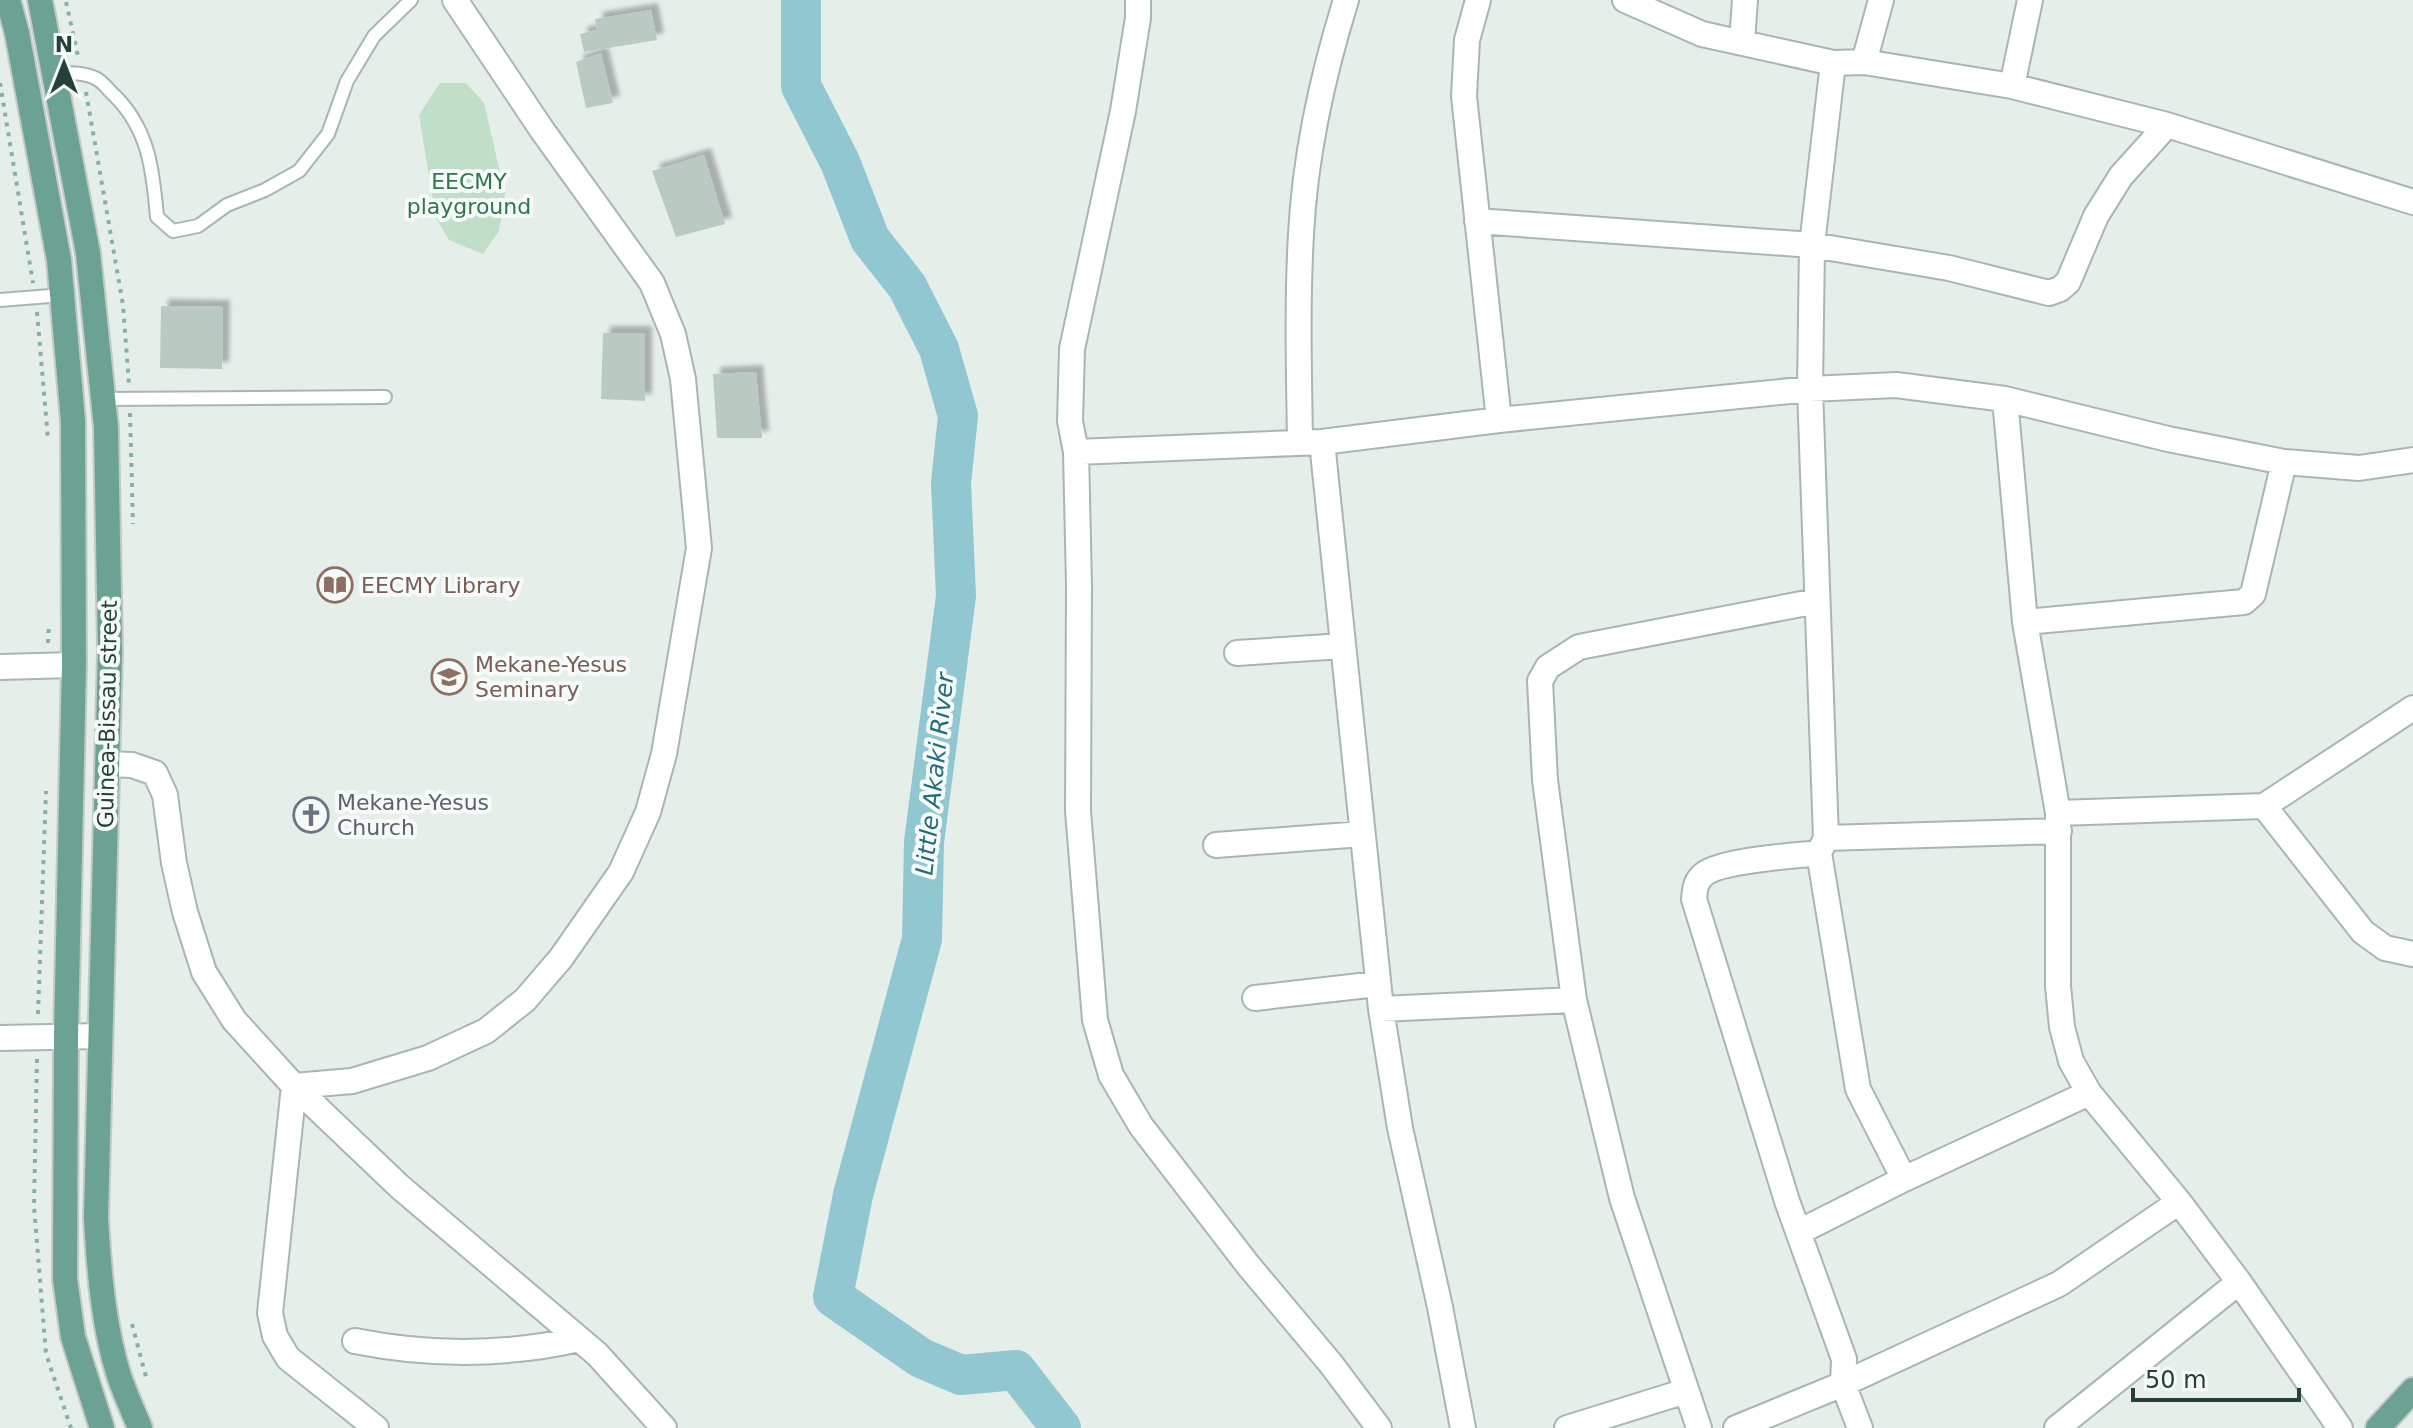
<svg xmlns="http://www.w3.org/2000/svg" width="2413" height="1428" viewBox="0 0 2413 1428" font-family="'DejaVu Sans',sans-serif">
	<defs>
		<filter id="shadow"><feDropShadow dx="7" dy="-7" stdDeviation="2" flood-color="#0004"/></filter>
	</defs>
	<rect width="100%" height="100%" fill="#e6eeea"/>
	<!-- green -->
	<path fill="#c0dec8" d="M440,83H466L484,103L505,194L499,231L483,254L449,240L436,218L419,115Z"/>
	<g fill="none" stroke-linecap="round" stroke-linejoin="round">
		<!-- river -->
		<path stroke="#90c7d1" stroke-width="40" d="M801,0V86L840,162L870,239L907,286L939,349L958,416L951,483L956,596L924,842L922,939L853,1195L833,1297L921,1358L961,1375L1016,1370L1061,1428"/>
	</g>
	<!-- building -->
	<path fill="#bbc9c3" filter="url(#shadow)" d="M651,10L657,40L584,52L580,34L597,30L595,19Z
		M601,53L613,103L586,108L576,62Z
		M704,155L725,224L676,237L652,171Z
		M161,306L223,307L222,369L160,368Z
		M603,333H645V401L601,399Z
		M756,372L762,438H717L713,374Z"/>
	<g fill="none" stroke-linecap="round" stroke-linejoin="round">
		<defs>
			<path id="lane" d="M54,73C67,73 85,72 97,79C103,82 109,91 115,96C149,130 153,171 157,217L173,231L198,226L227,205L265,190L299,171L328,134L347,81L374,36L411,0
				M0,300L62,295
				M104,399L385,397"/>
			<path id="street" d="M1138,0V18L1123,111L1072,349L1070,421L1076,452L1079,585L1078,811L1095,1020L1111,1075L1141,1126L1248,1265L1331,1364L1379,1428
				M1478,0L1467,40L1464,96L1499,420
				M1625,0L1702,34L1833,63L1864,62L2012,86L2167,125L2413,202
				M1742,42L1745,0
				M1864,62L1881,0
				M2012,86L2030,0
				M1477,221L1812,245L1949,268L2049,293L2060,289L2068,282L2096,216L2121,176L2167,125
				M2005,399L2025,622L2058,813V986L2062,1027L2071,1061L2089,1093L2179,1202L2239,1282L2340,1428
				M1322,442L1381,1009L1400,1128L1440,1307L1463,1428
				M1300,443C1299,374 1297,304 1301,234C1305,157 1323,74 1346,0
				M1076,452L1322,442L1499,420L1810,389L1896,385L2005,399L2168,439L2284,462L2359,468L2413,460
				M2025,622L2244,602L2253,594L2284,462
				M1237,653L1343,646
				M0,667L74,665
				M108,764L132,765L155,773L165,795L174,863L185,912L204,972L234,1020L294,1086L400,1187L597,1354L664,1428
				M2264,806L2363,932L2385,948L2413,954
				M2058,813L2264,806L2413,708
				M1826,838L1810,389L1812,245L1833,63
				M1216,845L1362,834
				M1819,853C1794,856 1717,860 1702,876C1695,883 1695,890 1694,899L1787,1201L1844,1359L1843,1384L1860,1428
				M1255,998L1377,984
				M1381,1009L1574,1000
				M0,1038L100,1036
				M294,1086L352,1081L428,1058L486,1031L525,1000L561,958L621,872L648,812L664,754L699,548L683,379L673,334L652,283L542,130L455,0
				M294,1086L270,1313L275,1336L288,1358L376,1428
				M1904,1179L1858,1089L1819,853L1826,838L2059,831
				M1799,1232L1904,1179L2089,1093
				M355,1341C430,1356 504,1356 579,1339
				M1567,1428L1686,1391
				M1699,1428L1622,1198L1574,1000L1545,780L1540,681L1548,667L1579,647L1817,601
				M1736,1428L1843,1384L2059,1284L2179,1202
				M2057,1428L2239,1282"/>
			<path id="primary" d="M8,0L17,33L59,260L73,421L74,665L66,1036L65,1279L73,1337L102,1428
				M40,0L88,253L106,427L110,651L96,1218C99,1270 103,1325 119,1376C125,1394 133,1411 140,1428
				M2378,1428L2413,1390"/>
		</defs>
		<!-- lane casing -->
		<use href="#lane" stroke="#a8b6b1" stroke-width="16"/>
		<!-- street casing -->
		<use href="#street" stroke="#a8b6b1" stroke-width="28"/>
		<!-- primary casing -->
		<use href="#primary" stroke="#c2cac7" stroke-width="28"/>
		<!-- path -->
		<path stroke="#87b1a3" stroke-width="4" stroke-dasharray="4 6" stroke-linecap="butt" d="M66,2L78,56
			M0,83L33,283
			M86,92L123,305L129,384
			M37,312L48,439
			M130,413L133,524
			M48,643L49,623
			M38,1014L46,791
			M37,1059L34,1206L46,1354L71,1428
			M132,1324L146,1377"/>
		<!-- lane -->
		<use href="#lane" stroke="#fff" stroke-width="12"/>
		<!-- street -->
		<use href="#street" stroke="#fff" stroke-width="24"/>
		<!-- primary -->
		<use href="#primary" stroke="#6ca294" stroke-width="24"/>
	</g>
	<!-- icons -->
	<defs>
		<symbol id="library-ring" viewBox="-11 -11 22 22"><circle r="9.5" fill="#f6faf8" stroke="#8d6e63" stroke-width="1.5"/><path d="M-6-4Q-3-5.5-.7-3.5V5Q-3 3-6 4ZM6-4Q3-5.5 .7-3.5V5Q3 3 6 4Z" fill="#8d6e63"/></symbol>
		<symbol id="school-ring" viewBox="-11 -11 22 22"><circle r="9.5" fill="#f6faf8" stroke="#8d6e63" stroke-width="1.5"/><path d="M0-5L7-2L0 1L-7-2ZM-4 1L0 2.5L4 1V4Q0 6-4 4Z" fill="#8d6e63"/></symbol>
		<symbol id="church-ring" viewBox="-11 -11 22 22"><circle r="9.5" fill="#f6faf8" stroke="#6b7280" stroke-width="1.5"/><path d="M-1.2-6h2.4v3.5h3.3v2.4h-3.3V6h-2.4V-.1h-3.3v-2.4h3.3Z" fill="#6b7280"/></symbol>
	</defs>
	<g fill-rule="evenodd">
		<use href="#library-ring" x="315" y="565" width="40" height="40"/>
		<use href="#school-ring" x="429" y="657" width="40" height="40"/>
		<use href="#church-ring" x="291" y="795" width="40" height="40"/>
	</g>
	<g text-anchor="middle" stroke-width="8" stroke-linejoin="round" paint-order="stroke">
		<!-- park labels -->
		<g font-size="22" fill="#30764b" stroke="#f6faf8">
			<text x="469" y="189">EECMY<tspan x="469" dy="25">playground</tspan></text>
		</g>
		<!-- education labels -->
		<g font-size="22" fill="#785e54" stroke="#f6faf8" text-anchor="start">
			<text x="361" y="593">EECMY Library</text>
			<text x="475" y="672">Mekane-Yesus<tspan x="475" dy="25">Seminary</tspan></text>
		</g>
		<!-- street labels -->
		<g font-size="22" fill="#254038" stroke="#f6faf8">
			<text transform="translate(107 714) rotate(-89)" y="8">Guinea-Bissau street</text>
		</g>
		<!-- worship labels -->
		<g font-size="22" fill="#5b616d" stroke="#f6faf8" text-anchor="start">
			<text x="337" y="810">Mekane-Yesus<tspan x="337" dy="25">Church</tspan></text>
		</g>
		<!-- water labels -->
		<g font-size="24" font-style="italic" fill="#206c7b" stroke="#f6faf8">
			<text transform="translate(935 774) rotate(-84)" y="8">Little Akaki River</text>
		</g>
	</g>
	<!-- north arrow -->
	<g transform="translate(64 64)" stroke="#f6faf8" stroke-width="6" paint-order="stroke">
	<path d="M0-6L14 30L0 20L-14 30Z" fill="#254038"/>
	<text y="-12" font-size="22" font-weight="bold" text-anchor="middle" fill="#254038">N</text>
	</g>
	<!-- scale -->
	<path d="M2133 1388v12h166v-12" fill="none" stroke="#254038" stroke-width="4"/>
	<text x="2145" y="1388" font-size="24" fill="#254038" stroke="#f6faf8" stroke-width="6" paint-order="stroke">50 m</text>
</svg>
